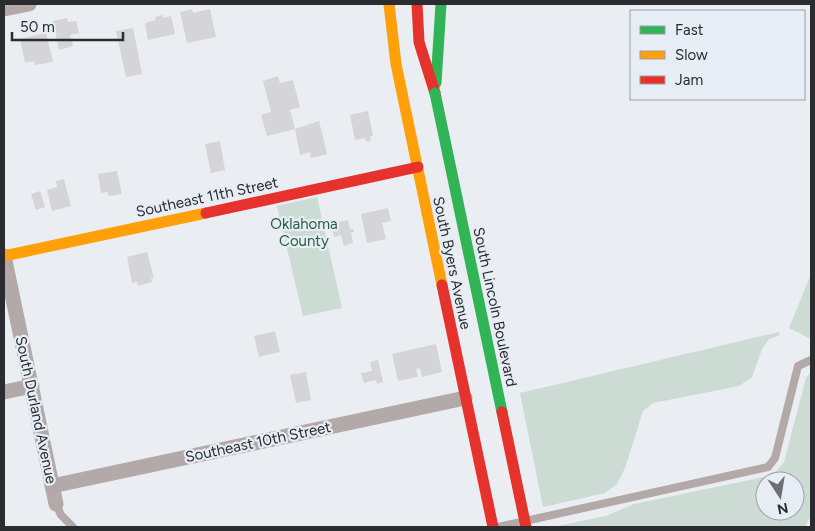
<svg xmlns="http://www.w3.org/2000/svg" width="815" height="531" viewBox="0 0 815 531" font-family="Figtree,sans-serif">
	<rect width="100%" height="100%" fill="#eaedf1"/>
	<!-- green -->
	<path fill="#ccdbd3" fill-rule="evenodd" d="M317,197L342,308L303,316L277,206Z
		M811,274V339L789,328Z
		M779,332L780,335L769,339L762,349L752,377L739,386L653,403L643,411L625,468L617,484L605,493L543,507L520,393Z
		M811,372V515L805,527H553L606,516L634,504L773,475L784,462L806,378ZM765,481H795V511H765Z"/>
	<!-- building -->
	<path fill="#d5d5d8" d="M192,9L193,13L210,9L216,37L187,43L180,12Z
		M163,15V18L171,16L175,34L148,40L145,23L156,20L155,17Z
		M67,18L68,22L76,21L79,33L70,35L73,46L59,50L53,21Z
		M133,28L142,74L126,77L116,31Z
		M46,33L53,62L35,65L34,61L25,63L20,39Z
		M278,76L280,83L293,80L300,107L290,110L295,129L319,121L327,154L311,158L310,152L300,155L295,129L267,136L261,115L271,112L263,81Z
		M368,111L373,136H370L371,141L366,142L365,138L355,140L350,115Z
		M220,141L225,170L211,173L205,144Z
		M117,171L122,194L108,196V192L101,193L98,174Z
		M64,179L71,206L52,211L47,190L57,187L56,181Z
		M40,191L45,207L36,210L31,194Z
		M388,208L391,221L382,223L386,239L367,243L361,214Z
		M348,220L350,229H353L354,232L351,233L353,243L344,246L341,235L334,237L331,224Z
		M147,252L154,278H151L152,282L138,286L137,282L132,283L127,257Z
		M275,331L280,352L259,357L254,336Z
		M436,344L442,372L422,377L420,368L416,369L418,377L398,381L392,354Z
		M378,360L383,382L377,384L376,380L364,383L361,373L372,371L370,362Z
		M306,372L311,400L296,403L290,375Z"/>
	<g fill="none" stroke-linecap="round" stroke-linejoin="round">
		<!-- lane -->
		<path stroke="#b4a9a9" stroke-width="8" d="M56,504L61,515L73,527
			M498,527L768,467L775,458L798,366L811,360"/>
		<!-- street -->
		<path stroke="#b4a9a9" stroke-width="15" d="M4,9L29,4
			M4,256L56,504
			M4,392L32,386
			M52,486L465,398"/>
		<!-- fast -->
		<path stroke="#30b455" stroke-width="11" d="M436,83L441,4"/>
		<!-- slow -->
		<path stroke="#ff9f0a" stroke-width="11" d="M389,4L396,64L442,285
			M4,256L206,213"/>
		<!-- jam -->
		<path stroke="#e5322d" stroke-width="11" d="M417,4L419,42L435,93
			M206,213L418,167
			M442,285L493,527"/>
		<!-- fast-bridge -->
		<path stroke="#30b455" stroke-width="11" d="M435,93L502,412"/>
		<!-- jam-bridge -->
		<path stroke="#e5322d" stroke-width="11" d="M502,412L526,527"/>
	</g>
	<g text-anchor="middle" stroke-width="4.5" stroke-linejoin="round" paint-order="stroke">
		<!-- street labels -->
		<g font-size="15" fill="#2a2c2f" stroke="#e7edf4">
			<text transform="translate(207 197) rotate(-12)" y="5">Southeast 11th Street</text>
			<text transform="translate(452 263) rotate(78)" y="5">South Byers Avenue</text>
			<text transform="translate(495 307) rotate(78)" y="5">South Lincoln Boulevard</text>
			<text transform="translate(36 410) rotate(78)" y="5">South Durland Avenue</text>
			<text transform="translate(258 442) rotate(-12)" y="5">Southeast 10th Street</text>
		</g>
		<!-- park labels -->
		<g font-size="15" fill="#295e3d" stroke="#e7edf4">
			<text x="304" y="229">Oklahoma<tspan x="304" dy="17">County</tspan></text>
		</g>
	</g>
	<!-- border -->
	<rect width="815" height="531" fill="none" stroke="#2a2c2f" stroke-width="10"/>
	<!-- legend -->
	<rect x="630" y="10" width="175" height="90" fill="#e7edf4" stroke="#9ba0a5"/>
	<rect x="640" y="26" width="25" height="8" fill="#30b455" stroke="#9ba0a5"/>
	<text x="675" y="35" font-size="15" fill="#2a2c2f">Fast</text>
	<rect x="640" y="51" width="25" height="8" fill="#ff9f0a" stroke="#9ba0a5"/>
	<text x="675" y="60" font-size="15" fill="#2a2c2f">Slow</text>
	<rect x="640" y="76" width="25" height="8" fill="#e5322d" stroke="#9ba0a5"/>
	<text x="675" y="85" font-size="15" fill="#2a2c2f">Jam</text>
	<!-- north arrow -->
	<g transform="translate(780 496) rotate(168)"><circle r="24" fill="#e7edf4" stroke="#9ba0a5"/>
	<path d="M0-4L9 19L0 12L-9 19Z" fill="#6d7073"/>
	<text y="-8" font-size="14" font-weight="bold" text-anchor="middle" fill="#2a2c2f">N</text>
	</g>
	<!-- scale -->
	<path d="M12 32v8h111v-8" fill="none" stroke="#2a2c2f" stroke-width="2.5"/>
	<text x="20" y="32" font-size="15" fill="#2a2c2f" stroke="#e7edf4" stroke-width="4" paint-order="stroke">50 m</text>
</svg>
